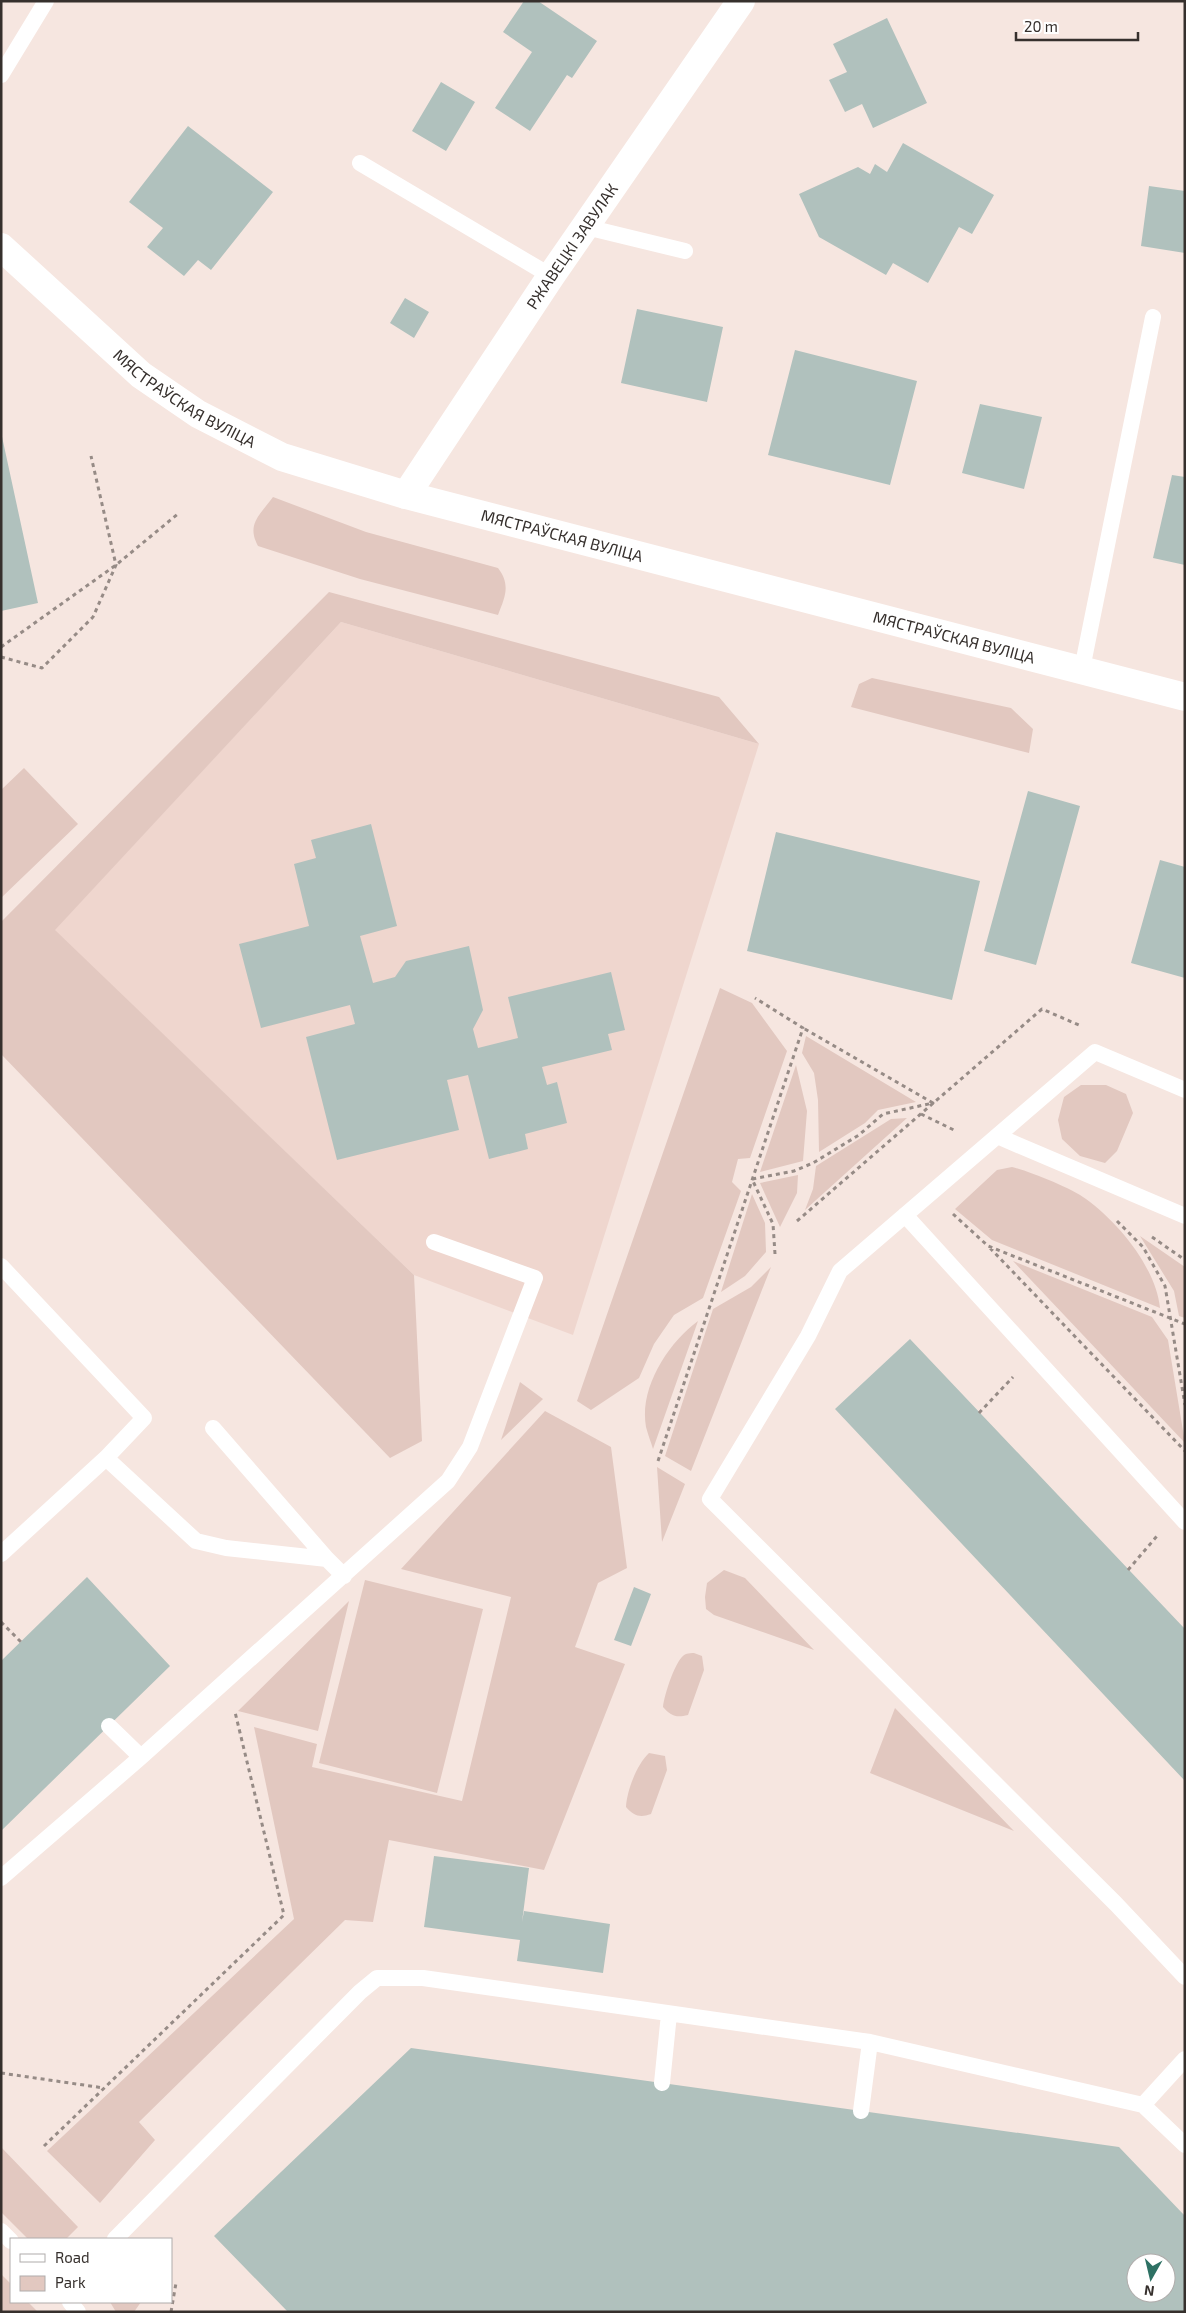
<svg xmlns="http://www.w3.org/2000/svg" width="1186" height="2313" viewBox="0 0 1186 2313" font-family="'Exo 2',sans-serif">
	<rect width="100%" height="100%" fill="#f6e6e0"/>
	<!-- built -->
	<path fill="#efd6ce" d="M341,622L759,744L573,1335L414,1275L54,930Z"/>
	<!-- green -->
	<path fill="#e2c8c0" d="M273,497L366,532L498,568C511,585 505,597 498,615L360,579L258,546C246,524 260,515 273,497Z
		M329,592L719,697L759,744L341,622L55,930L414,1275L422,1441L390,1458L1,1054V922Z
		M872,678L1011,708L1033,729L1029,753L851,707L859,684Z
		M24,768L78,824L1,898V790Z
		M720,988L752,1003L787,1051L750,1158L738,1159L732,1182L741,1191L703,1298L674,1315L654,1344L639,1378L591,1410L577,1401Z
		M806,1036L916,1102L878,1110L865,1123L819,1152L818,1100L814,1073L802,1053Z
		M796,1065L807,1111L803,1161L760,1172Z
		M1081,1085H1106L1126,1094L1133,1113L1117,1151L1105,1163L1080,1156L1062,1139L1058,1120L1064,1097Z
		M907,1118L805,1210L813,1189L816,1166L891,1119Z
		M1012,1167C1031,1172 1071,1188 1086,1199C1119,1223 1156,1268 1160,1308L992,1240L955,1209L997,1170Z
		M798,1175L797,1193L780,1227L760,1183Z
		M752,1194L765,1223L766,1252L745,1276L721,1292Z
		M1140,1236L1185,1267V1318L1179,1316L1174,1291Z
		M1013,1261L1152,1317L1168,1340L1185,1443Z
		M771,1267L691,1471L665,1456L713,1309L751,1287Z
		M698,1321L653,1449C651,1442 648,1435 646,1427C639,1388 668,1343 698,1321Z
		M520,1382L543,1399L501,1440Z
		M545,1411L611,1447L627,1568L598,1583L575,1647L625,1664L544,1870L389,1840L373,1922L345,1920L139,2122L155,2140L100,2203L47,2151L294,1919L254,1727L317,1744L312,1767L462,1801L511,1597L401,1569Z
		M657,1467L685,1484L662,1542Z
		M724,1570L745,1578L814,1650L714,1615L706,1609L705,1597L707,1583Z
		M365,1580L483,1609L437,1793L319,1763Z
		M349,1601L318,1731L238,1711Z
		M694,1653L702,1656L704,1670L688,1715C676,1718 671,1716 663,1707C664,1696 676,1657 686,1654C689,1653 692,1653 694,1653Z
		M895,1708L1014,1831L870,1773Z
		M649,1753L665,1756L667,1770L651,1814C640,1818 634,1816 626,1807C627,1790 637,1764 649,1753Z
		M1,2147L78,2227L66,2239H28L1,2212Z
		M1,2274L11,2284V2302H28L38,2312H1Z
		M110,2302H141L134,2312H116Z"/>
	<!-- building -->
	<path fill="#b0c1bd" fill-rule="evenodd" d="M524,1H538L597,41L572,78L567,75L530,131L495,108L532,52L503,32Z
		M887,18L927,103L873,128L862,104L845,112L829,80L847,72L833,44Z
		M441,82L475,102L446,151L412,131Z
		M188,126L273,192L211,270L198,260L184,276L147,247L163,228L129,202Z
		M903,143L994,195L972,234L959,227L928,283L893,263L886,275L819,237L799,194L858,167L870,174L875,164L887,172Z
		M1149,186L1185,191V253L1141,246Z
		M405,298L429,312L414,338L390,323Z
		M637,309L723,327L707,402L621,383Z
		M795,350L917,381L890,485L768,455Z
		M980,404L1042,417L1024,489L962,473Z
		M1,432L38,603L1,611Z
		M1172,475L1185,477V565L1153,558Z
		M1028,791L1080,806L1036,965L984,951Z
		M371,824L397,926L360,936L373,983L395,977L406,961L469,946L483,1010L473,1029L478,1048L518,1038L508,997L611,972L625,1030L608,1034L612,1050L542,1067L547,1085L557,1082L567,1123L525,1134L528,1149L489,1159L468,1075L447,1080L459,1130L337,1160L306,1037L355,1024L350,1005L261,1028L239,944L309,926L294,864L316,858L311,840Z
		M776,832L980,881L952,1000L747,951Z
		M1160,860L1185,867V978L1131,963Z
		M910,1339L1185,1629V1781L835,1409Z
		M87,1577L170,1666L1,1831V1661Z
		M634,1587L651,1594L631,1646L614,1640Z
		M434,1856L529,1868L522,1922L524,1911L610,1924L603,1973L517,1961L520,1940L424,1927Z
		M411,2048L1119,2147L1185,2216V2312H288L214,2236ZM1136,2263H1166V2293H1136Z"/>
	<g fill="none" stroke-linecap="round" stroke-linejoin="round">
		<!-- path -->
		<path stroke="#968b86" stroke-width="3" stroke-dasharray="4 4" stroke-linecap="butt" d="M1,647L116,565L179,513
			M1,657L42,668L93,617L116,565L91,456
			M921,1114L956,1131
			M953,1214L988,1246L1185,1324
			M797,1221L1042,1009L1081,1026
			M1117,1221L1143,1247L1165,1286L1185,1405
			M1152,1237L1185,1260
			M990,1248L1185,1451
			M775,1254L773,1224L752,1179L794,1171L813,1163L859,1135L883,1114L933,1103L803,1028
			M979,1413L1013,1377
			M658,1461L803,1028L755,998
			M1128,1570L1157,1536
			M1,1622L21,1642
			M1,2073L104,2088
			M44,2146L284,1915L235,1712
			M171,2312L176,2283"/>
		<!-- lane -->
		<path stroke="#fff" stroke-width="16" d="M1,75L46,1
			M360,163L551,276
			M586,227L685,251
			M1082,669L1153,317
			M1185,1090L1095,1052L840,1271L808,1336L710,1499L1116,1904L1185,1977
			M997,1136L1185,1216
			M905,1215L1185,1522
			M1,1266L144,1418L106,1458L1,1554
			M213,1428L327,1559L344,1576
			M106,1458L196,1541L226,1548L327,1559
			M109,1726L141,1757
			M1,1878L141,1757L448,1481L470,1447L535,1278L434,1242
			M662,2083L669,2014
			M1143,2105L1185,2145
			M861,2111L870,2042
			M1,2231L11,2241
			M115,2239L360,1992L377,1978H423L870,2042L1143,2105L1185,2059
			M70,2302L78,2312"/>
		<!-- street -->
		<path stroke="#fff" stroke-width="28" id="s1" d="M406,495L551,276L741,1"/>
		<!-- secondary -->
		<path stroke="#fff" stroke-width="28" id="s2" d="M1,247L141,375L198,414L282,457L406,495L1185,697"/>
	</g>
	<g text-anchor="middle" stroke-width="4.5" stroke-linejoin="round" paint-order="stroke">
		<!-- street labels -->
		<g font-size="16" fill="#36302d" stroke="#fff">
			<text dy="6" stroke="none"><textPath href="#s1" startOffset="299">РЖАВЕЦКІ ЗАВУЛАК</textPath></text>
			<text dy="6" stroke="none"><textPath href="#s2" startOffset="239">МЯСТРАЎСКАЯ ВУЛІЦА</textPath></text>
			<text dy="6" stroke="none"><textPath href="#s2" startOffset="644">МЯСТРАЎСКАЯ ВУЛІЦА</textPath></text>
			<text dy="6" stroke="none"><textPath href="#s2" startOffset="1049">МЯСТРАЎСКАЯ ВУЛІЦА</textPath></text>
		</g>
	</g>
	<!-- border -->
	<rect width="1186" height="2313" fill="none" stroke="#36302d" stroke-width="5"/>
	<!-- legend -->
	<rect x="10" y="2238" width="162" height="65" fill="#ffffff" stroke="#afacab"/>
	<rect x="20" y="2254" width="25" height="8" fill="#ffffff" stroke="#afacab"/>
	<text x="55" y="2263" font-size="15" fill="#36302d">Road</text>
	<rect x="20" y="2276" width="25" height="15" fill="#e2c8c0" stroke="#afacab"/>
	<text x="55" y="2288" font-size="15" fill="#36302d">Park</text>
	<!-- north arrow -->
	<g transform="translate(1151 2278) rotate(188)"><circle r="24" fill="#ffffff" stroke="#afacab"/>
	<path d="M0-4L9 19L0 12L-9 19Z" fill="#2e7164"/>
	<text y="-8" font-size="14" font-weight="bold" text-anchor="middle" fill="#36302d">N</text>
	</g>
	<!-- scale -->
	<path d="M1016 32v8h122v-8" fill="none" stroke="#36302d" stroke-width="2.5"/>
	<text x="1024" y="32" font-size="15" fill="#36302d" stroke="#ffffff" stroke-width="4" paint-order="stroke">20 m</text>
</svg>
